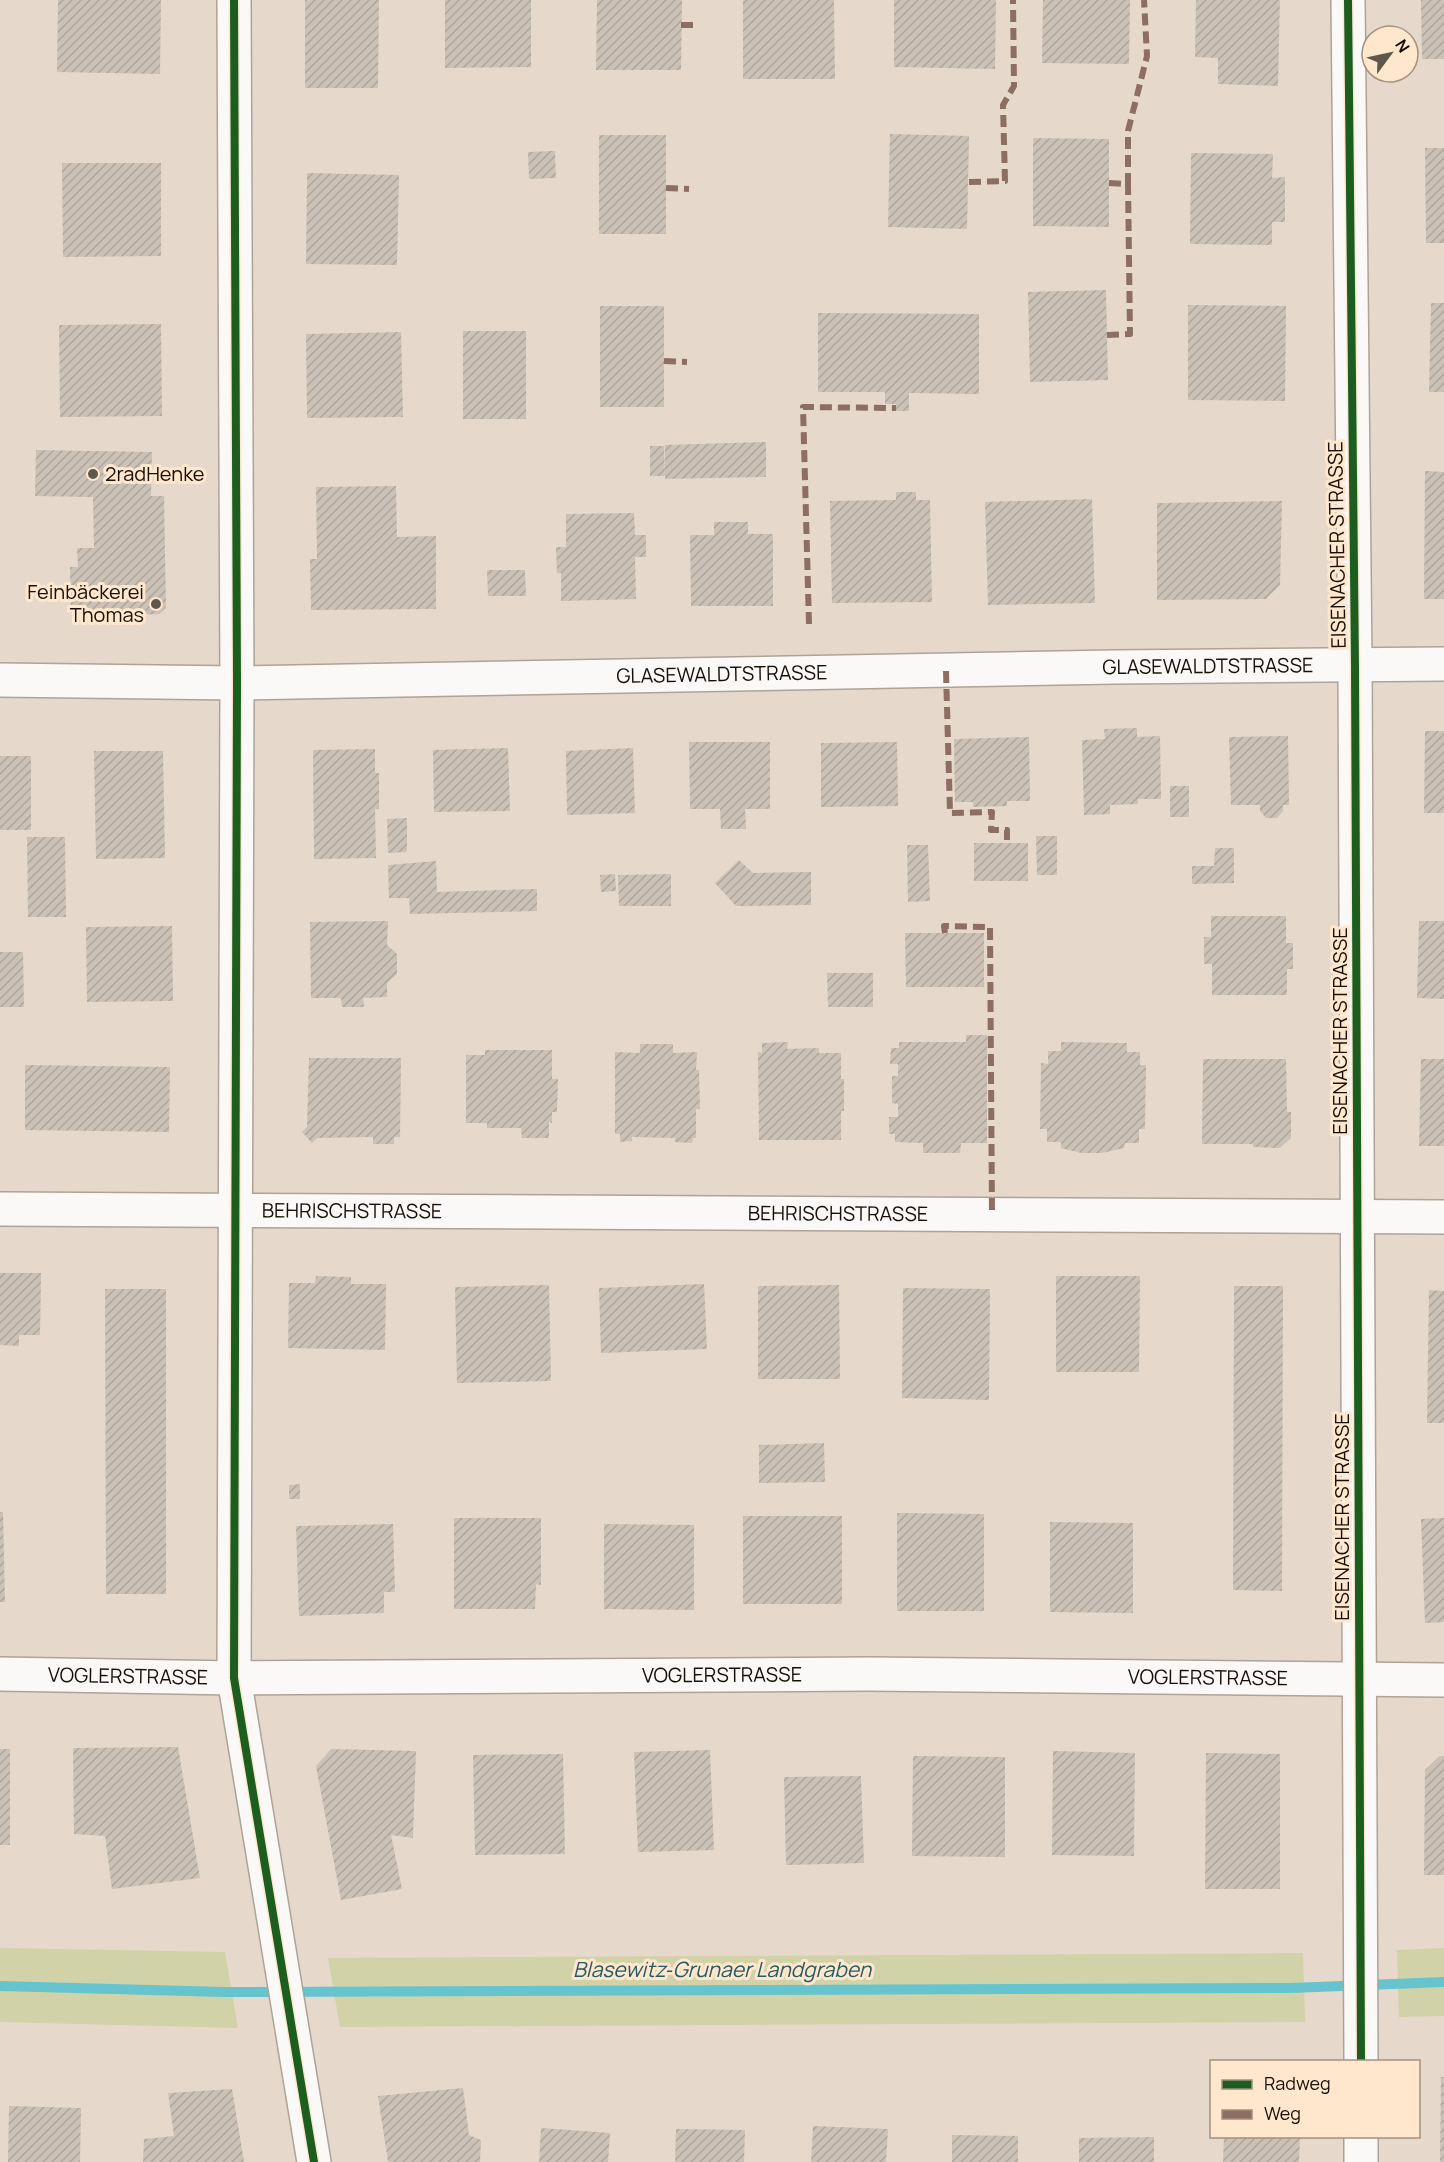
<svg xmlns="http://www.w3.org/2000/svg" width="1444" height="2162" viewBox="0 0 1444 2162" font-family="Manrope,sans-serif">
	<defs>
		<pattern id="building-hatch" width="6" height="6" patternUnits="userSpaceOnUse" patternTransform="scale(1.5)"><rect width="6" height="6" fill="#cbc1b6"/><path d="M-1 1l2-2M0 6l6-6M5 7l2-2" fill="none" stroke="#aea59b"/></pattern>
	</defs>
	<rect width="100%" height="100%" fill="#e6d9cb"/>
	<!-- grass -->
	<path fill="#d1d2a8" d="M0,1948L225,1952L238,2028L0,2022Z
		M1444,1948V2016L1399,2017L1397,1950Z
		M1303,1953L1305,2022L340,2027L328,1958Z"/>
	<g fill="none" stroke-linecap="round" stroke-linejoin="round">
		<!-- stream -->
		<path stroke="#65c4ce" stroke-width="10" d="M0,1986L225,1992L1291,1988L1444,1982"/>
	</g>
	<!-- building -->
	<path fill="url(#building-hatch)" d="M58,0H161L160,74L57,72Z
		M305,0H379L378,88H305Z
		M445,0H531V67L445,68Z
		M597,0H682L681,70H596Z
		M743,0H834L835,79H743Z
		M894,0H996L995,69L894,67Z
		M1043,0H1130L1129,64L1042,63Z
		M1196,0H1280L1278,86L1218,84V58L1195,57Z
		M1421,0H1444V59H1422Z
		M890,134L969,136L967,229L888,227Z
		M599,135H666V234H599Z
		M1033,138L1109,139V227L1033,226Z
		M1425,148H1444V243H1426Z
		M555,151L556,178L529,179L528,152Z
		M1191,153L1273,154L1272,178L1285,177V222H1272V245L1190,244Z
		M62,163H161V256L63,257Z
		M307,173L399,175L397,265L306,264Z
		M1106,290L1108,380L1030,382L1028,292Z
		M1431,303H1444V392H1429Z
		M1188,305L1286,306L1285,401L1188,400Z
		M600,306H664V407H600Z
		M818,313L979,314V394L909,393V411H896V404H885V392H818Z
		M161,324L162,416L60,417L59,325Z
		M463,331H526V419H463Z
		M401,332L403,417L307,418L306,334Z
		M766,442V477L665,479V445Z
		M650,446H664L665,476H650Z
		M36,450L152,452L151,496H164L166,608L159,614L136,615L135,612L71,613L70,567H78L77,548H94L93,497L35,496Z
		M1425,471L1444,472V599H1424Z
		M396,486L397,537L436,536V609L311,610L310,559H317L316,487Z
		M896,492H916V500H930L932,602L832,603L830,501L896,500Z
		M1092,499L1095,603L988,605L985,502Z
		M1282,501L1280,585L1266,599L1157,600V503Z
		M634,513L635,535H646V557H635L636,599L561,601V573H557L556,547H566V514Z
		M714,522H748V534H773V606H691L690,535H714Z
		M487,570H525L526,596H488Z
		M1137,728V737L1160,736L1161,799H1138V804L1110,805V814L1084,815L1082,740L1105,739L1104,729Z
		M1425,731H1444V813H1424Z
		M1288,736L1289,805H1283V811L1277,818H1266L1260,811V805H1231L1229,737Z
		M1029,737L1030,801H1007V806L973,807V802H955L954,739Z
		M689,742H770V809H745L746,829H721L720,809H690Z
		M897,742L898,806L821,807V743Z
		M508,748L510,811L434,812L433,750Z
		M633,748L635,813L567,815L566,751Z
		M375,749V773H379V809H375L376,858L314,859L313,750Z
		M94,751H163L165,858L96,859Z
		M0,756H31V830H0Z
		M1170,786H1189V817H1170Z
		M407,818V852L388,853L387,819Z
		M1036,836H1057V875H1037Z
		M27,837H65L66,917H28Z
		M974,843H1028V881H974Z
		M907,845H928L930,901L908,902Z
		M1215,848H1234V883L1192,884V866H1214Z
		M739,860L753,873L811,872V905L736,906L715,883Z
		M436,861L437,892L537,889V911L410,914L409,898H389L388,865Z
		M615,874L616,891L601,892L600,875Z
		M671,874V906H619L618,875Z
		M1211,916H1286V943H1293V969H1287V995H1212V964H1204V937H1211Z
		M388,921L387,945L397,954V974L387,983V997L363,998L364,1007H342L341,998H311L310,922Z
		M1419,921H1444V999L1417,998Z
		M172,926L173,1001L87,1002L86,927Z
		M905,933H984V987H906Z
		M0,952H23L24,1007H0Z
		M827,973H873V1007H828Z
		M966,1035H987V1143H961L960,1153H923V1143L895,1142V1134H889V1117H898V1104L892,1103V1076H898V1064H890L891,1048H899V1042H966Z
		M788,1042L787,1049L819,1048V1053H841V1079H844V1111H841V1140H759L758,1052L762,1053V1043Z
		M1061,1042L1127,1043V1052H1140V1065H1146L1145,1129H1139V1143H1125L1124,1148L1102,1153H1081L1061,1148V1142H1047V1129H1040L1041,1063L1048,1064V1051H1061Z
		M640,1044H673V1053L697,1052L696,1070H699L700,1109H696V1138H693L692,1143L675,1142V1138L632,1137V1141L620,1142V1134H615V1052L640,1053Z
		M485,1050H552V1079H558L557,1112H552V1123L549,1122V1138H522L521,1128H487V1123H466V1055H485Z
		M309,1058H401L400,1137H394V1144H373V1137L317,1138L312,1143L302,1132L307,1127Z
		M1203,1059H1286L1287,1112H1291V1138L1280,1148L1253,1147V1144H1202Z
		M1421,1059H1444V1146H1419Z
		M25,1065L170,1067L169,1132L25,1130Z
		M0,1273H41L40,1335H19V1346L0,1345Z
		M316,1276L351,1277V1284H386L385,1350L288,1348L289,1283H315Z
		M1056,1276H1140L1139,1372H1056Z
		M704,1284L707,1349L601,1353L599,1288Z
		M549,1285L551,1381L457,1383L455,1287Z
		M839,1285L840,1379H758V1286Z
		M1234,1286H1283L1282,1591L1233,1590Z
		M903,1288L990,1289L989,1400L902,1398Z
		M105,1289H166V1594H106Z
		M1429,1290L1444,1291V1423H1427Z
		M824,1443L825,1482L759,1483V1445Z
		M300,1484V1499H289V1485Z
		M0,1512H3L5,1602H0Z
		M897,1513L984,1514V1611H897Z
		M743,1516H842V1604H743Z
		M454,1518H541V1585L536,1584L535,1609H454Z
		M1444,1518V1622L1425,1623L1421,1519Z
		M1050,1522L1133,1523V1613L1050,1612Z
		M393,1524L395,1592H384V1613L299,1616L296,1526Z
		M604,1524L694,1525V1610L604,1609Z
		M178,1747L200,1878L112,1889L105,1836L74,1834L73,1748Z
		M0,1749H10V1845H0Z
		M331,1749L416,1751L413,1838L391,1835L402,1889L341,1900L316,1766Z
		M710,1750L714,1850L638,1852L634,1752Z
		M1053,1751L1135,1753L1134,1856L1052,1855Z
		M1206,1753L1280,1754V1889H1205Z
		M563,1754L565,1854L475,1855L473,1755Z
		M913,1756L1005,1757V1857L912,1856Z
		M1440,1756H1444V1875H1424L1425,1770Z
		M861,1776L864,1863L786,1865L784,1777Z
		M1441,2077H1444V2162H1440Z
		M463,2088L469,2135L481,2140L480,2162H388L378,2096Z
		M232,2089L244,2162H143L144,2139L174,2136L168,2093Z
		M9,2106L81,2108L80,2162H8Z
		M813,2126L888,2129L886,2162H811Z
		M541,2128L610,2133L608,2162H539Z
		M676,2129L745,2130L744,2162H675Z
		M952,2135L1018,2136V2162H952Z
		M1224,2136H1300L1299,2162H1223Z
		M1154,2137V2162H1079V2138Z"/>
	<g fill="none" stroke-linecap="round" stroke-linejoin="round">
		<defs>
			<g id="minor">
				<path d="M234,0L237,683L234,1678L314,2162"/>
				<path d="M1348,0L1355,665L1361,2062"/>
				<path id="s1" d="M0,680L237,683L1114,667L1444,664"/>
				<path id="s2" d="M0,1209L1444,1217"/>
				<path id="s3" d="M0,1674L234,1678L869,1674L1444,1680"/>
				<path d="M1361,2136V2162"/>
			</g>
		</defs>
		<!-- minor casing -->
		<use href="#minor" stroke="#ada398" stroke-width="36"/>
		<!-- minor -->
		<use href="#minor" stroke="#fbf9f7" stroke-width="33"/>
		<!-- quiet -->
		<path stroke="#8d6e63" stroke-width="6" stroke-dasharray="12 6" stroke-linecap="butt" d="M681,25H698
			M969,182L1005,181L1003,105L1014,86L1013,0
			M1109,183L1128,184V131L1147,56L1144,0
			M666,188L689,189
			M1107,335L1130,334L1128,184
			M664,361L687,362
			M809,624L803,407L896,408
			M946,671L950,813L992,812L991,830H1007V843
			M945,933L944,926L990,927L992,1215"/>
		<defs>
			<path id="cycleway" d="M234,0L237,683L234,1678L314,2162
				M1348,0L1355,665L1361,2062"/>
		</defs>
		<!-- cycleway casing -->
		<use href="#cycleway" stroke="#ffe7cd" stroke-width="11"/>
		<!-- cycleway -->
		<use href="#cycleway" stroke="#1b5e20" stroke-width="8"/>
	</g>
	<!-- markers -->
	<g fill="#5f564c" stroke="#ffe7cd" stroke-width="2">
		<circle cx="93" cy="474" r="6"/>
		<circle cx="156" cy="604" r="6"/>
	</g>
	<g text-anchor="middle" stroke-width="6" stroke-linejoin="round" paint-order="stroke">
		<!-- poi labels -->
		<g font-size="20" fill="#170f07" stroke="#ffe7cd" text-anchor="start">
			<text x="105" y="481">2radHenke</text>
			<text x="144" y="599" text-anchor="end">Feinbäckerei<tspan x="144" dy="23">Thomas</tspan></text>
		</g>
		<!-- street labels -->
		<g font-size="20" fill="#170f07" stroke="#ffe7cd">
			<text transform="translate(1337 545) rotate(-91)" y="7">EISENACHER STRASSE</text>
			<text dy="7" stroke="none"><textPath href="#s1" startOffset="1208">GLASEWALDTSTRASSE</textPath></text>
			<text dy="7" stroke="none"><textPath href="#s1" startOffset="722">GLASEWALDTSTRASSE</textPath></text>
			<text transform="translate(1340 1031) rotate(-90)" y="7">EISENACHER STRASSE</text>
			<text dy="7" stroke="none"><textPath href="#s2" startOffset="352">BEHRISCHSTRASSE</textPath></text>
			<text dy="7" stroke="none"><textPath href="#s2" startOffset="838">BEHRISCHSTRASSE</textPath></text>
			<text transform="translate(1342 1517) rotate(-90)" y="7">EISENACHER STRASSE</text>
			<text dy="7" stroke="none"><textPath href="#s3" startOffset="722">VOGLERSTRASSE</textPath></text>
			<text dy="7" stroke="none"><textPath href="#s3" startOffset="128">VOGLERSTRASSE</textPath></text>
			<text dy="7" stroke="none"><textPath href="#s3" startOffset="1208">VOGLERSTRASSE</textPath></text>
		</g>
		<!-- water labels -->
		<g font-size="21" font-style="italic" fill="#245b64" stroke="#ffe7cd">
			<text x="722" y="1977">Blasewitz‐Grunaer Landgraben</text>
		</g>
	</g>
	<!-- legend -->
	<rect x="1210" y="2060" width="210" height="78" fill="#ffe7cd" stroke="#a2917e" stroke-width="1.5"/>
	<rect x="1222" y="2080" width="30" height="9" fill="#1b5e20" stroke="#a2917e" stroke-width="1.5"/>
	<text x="1264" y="2090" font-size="18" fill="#170f07">Radweg</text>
	<rect x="1222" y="2110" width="30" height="9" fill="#8d6e63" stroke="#a2917e" stroke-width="1.5"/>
	<text x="1264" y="2120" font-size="18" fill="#170f07">Weg</text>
	<!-- north arrow -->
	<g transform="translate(1390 54) rotate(57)"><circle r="28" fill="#ffe7cd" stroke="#a2917e" stroke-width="1.5"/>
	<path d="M0-4.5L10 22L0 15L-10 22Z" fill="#5f564c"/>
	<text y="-9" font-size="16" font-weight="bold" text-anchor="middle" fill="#170f07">N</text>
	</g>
</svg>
